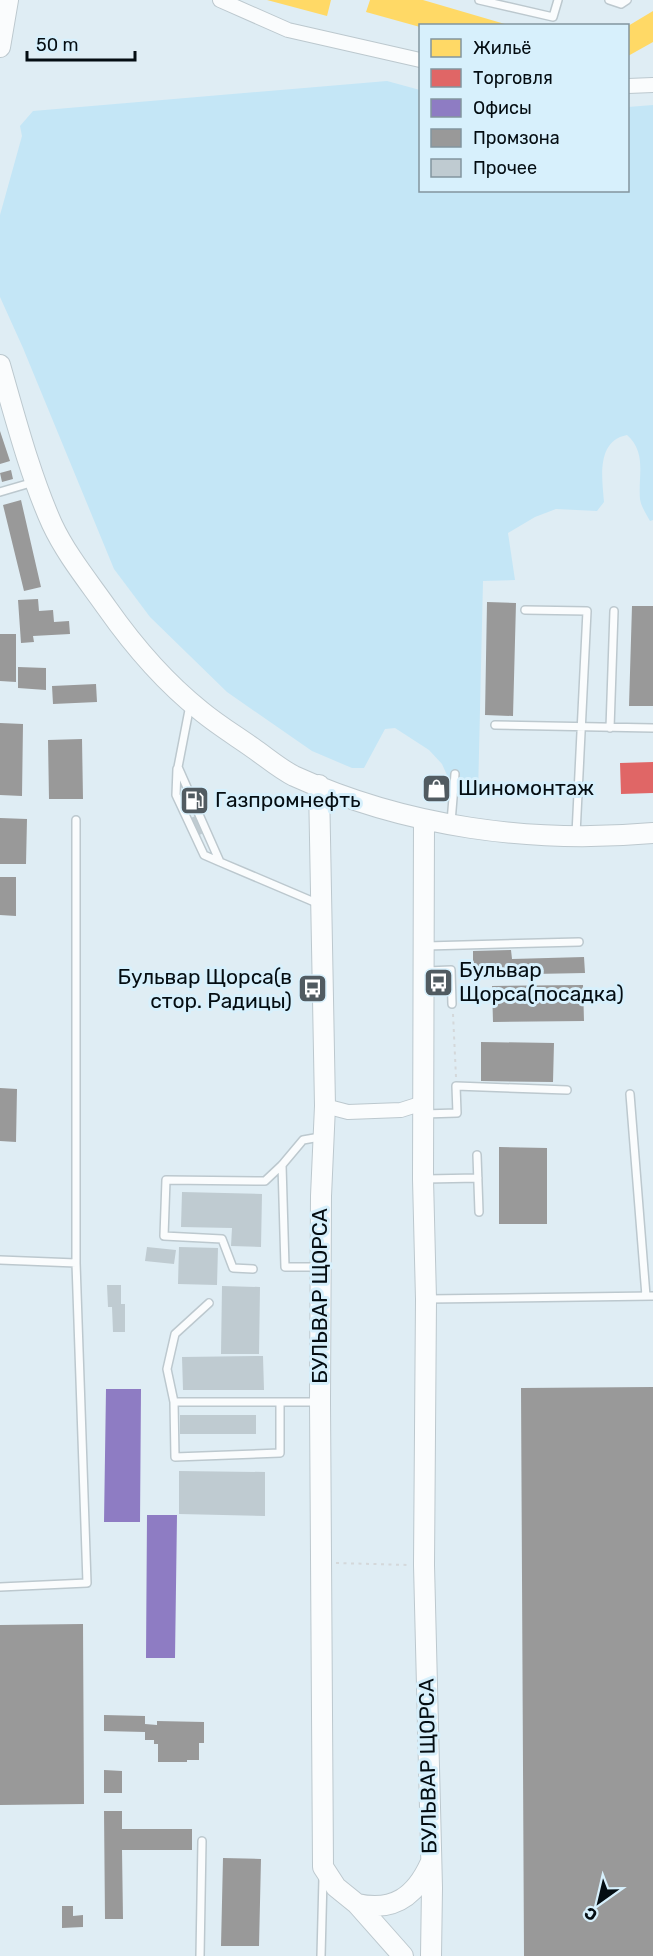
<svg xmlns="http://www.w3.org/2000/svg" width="653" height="1956" viewBox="0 0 653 1956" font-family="Rubik,sans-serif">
	<rect width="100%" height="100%" fill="#dfedf4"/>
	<!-- green -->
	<path fill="#c4e6f6" d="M387,81L420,90V190H628V107L653,105V520L650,521C646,514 641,506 640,499C638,475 647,453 627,435C596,441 602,478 604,502L597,511L556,509L535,517L508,533L515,580L483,581L478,795L458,788L450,782L442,764L429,750L395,728L385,729L364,768H352L312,751L227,692L150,617L114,569L23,348L0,297V215L22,136L20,126L33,111Z"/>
	<!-- homes -->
	<path fill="#ffd966" d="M267,0H331L327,16Z
		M370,0H423L512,26H420V27L366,12Z
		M653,11V42L628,56V26Z"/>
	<!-- shops -->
	<path fill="#e06666" d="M653,762V793L621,794L620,763Z
		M429,779L448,783L446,796L427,793Z"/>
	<!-- offices -->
	<path fill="#8e7cc3" d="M106,1389H141L140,1522H104Z
		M147,1515H177L175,1658H146Z"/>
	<!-- industry -->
	<path fill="#999" d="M0,431L10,461L0,464Z
		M11,470L13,479L2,482L0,473Z
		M21,500L41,587L24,591L3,505Z
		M38,599L39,611L53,610L54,622L69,621L70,634L33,636L34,642L21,643L18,600Z
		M487,602L516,603L513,716L485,715Z
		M632,606H653V706H629Z
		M0,634H16V682L0,681Z
		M18,667L46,668V690L18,688Z
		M96,684L97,702L53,704L52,686Z
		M0,723L23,724L22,796L0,795Z
		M82,739L83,799H49L48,740Z
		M0,818L27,819L26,864H0Z
		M0,877H16V916L0,915Z
		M511,950L512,959L584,957L585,973L473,975V951Z
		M583,985L584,1021L493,1022L492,986Z
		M481,1042L554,1043L553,1082L481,1081Z
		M0,1088L17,1089L16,1142L0,1141Z
		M499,1147L547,1148V1224H499Z
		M653,1387V1956H524L521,1388Z
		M83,1624L84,1804L0,1805V1625Z
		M104,1715L145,1716V1724L157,1725V1721L204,1722V1743H199V1760H187V1762H158V1744H154V1740H145V1732L104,1731Z
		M104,1770L122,1771V1793H104Z
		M104,1811H122V1829H192V1850H122L123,1919H105Z
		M223,1858L261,1859L259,1946H221Z
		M62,1906H73V1916L83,1915V1927L62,1928Z"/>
	<!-- building -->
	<path fill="#bfcbd1" d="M200,814L208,831L193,838L186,820Z
		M182,1192L262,1194L261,1247L231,1246L232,1228L181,1227Z
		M147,1247L176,1250L174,1264L145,1261Z
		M179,1247L218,1248L217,1285L178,1284Z
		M107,1285H121V1304H125V1332H113L112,1307H108Z
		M222,1286L260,1287L259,1354H221Z
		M263,1356L264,1390H183L182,1357Z
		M180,1415H256V1434H180Z
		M179,1471L265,1472V1516L179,1514Z"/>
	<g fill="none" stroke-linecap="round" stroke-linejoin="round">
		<defs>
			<path id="lane" d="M479,0L553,17L558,0
				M609,0L621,4L627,0
				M0,492L34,482
				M525,610L587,611L576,834
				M190,705L178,767L220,862L319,904
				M495,725L653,728
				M610,728L614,611
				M177,769L176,795L204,855L220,862
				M451,822L455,774
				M426,946L579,942
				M427,971L451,970L452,1004
				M630,1094L646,1296
				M424,1114L457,1113L456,1086L567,1090
				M477,1155L479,1212
				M282,1165L285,1267H318
				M426,1179L478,1178
				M0,1260L76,1263
				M253,1269L233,1268L222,1239L164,1236L166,1180L265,1181L282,1165L303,1140L320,1137
				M428,1299L653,1296
				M209,1303L175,1334L167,1369L174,1402L175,1457L280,1453V1402
				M174,1402H319
				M0,1587L87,1583L76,1263V820
				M200,1956L202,1841
				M321,1956L323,1878"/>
			<path id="street" d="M220,0L288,30L420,60
				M628,86L653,85
				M325,1106L348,1112L401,1110L423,1103"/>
			<path id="secondary" d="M0,47L8,0
				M0,365C15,417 30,475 52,524C66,554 88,581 107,608C133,645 166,683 201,711C218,725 236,736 253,748C266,757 280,769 294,776C406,827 532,844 653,833
				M319,785L325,1106L321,1196L320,1402L323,1867L336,1887L357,1904L403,1956
				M424,820L423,1179L426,1299L424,1565L432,1888L431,1956
				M357,1904C393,1912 415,1897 430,1864"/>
		</defs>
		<!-- lane casing -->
		<use href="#lane" stroke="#bcc8ce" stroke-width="10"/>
		<!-- street casing -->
		<use href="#street" stroke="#bcc8ce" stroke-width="16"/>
		<!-- secondary casing -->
		<use href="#secondary" stroke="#bcc8ce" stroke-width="22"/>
		<!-- path -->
		<path stroke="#d4d8da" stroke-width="2" stroke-dasharray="3 4.5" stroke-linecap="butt" d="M453,1014L456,1077
			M336,1563L409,1565"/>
		<!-- lane -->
		<use href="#lane" stroke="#fafcfd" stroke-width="7"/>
		<!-- street -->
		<use href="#street" stroke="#fafcfd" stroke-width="14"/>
		<!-- secondary -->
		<use href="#secondary" stroke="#fafcfd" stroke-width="20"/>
	</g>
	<!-- icons -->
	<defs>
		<symbol id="shop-square" viewBox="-11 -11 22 22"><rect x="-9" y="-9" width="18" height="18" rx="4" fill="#515b61" stroke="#d7f0fc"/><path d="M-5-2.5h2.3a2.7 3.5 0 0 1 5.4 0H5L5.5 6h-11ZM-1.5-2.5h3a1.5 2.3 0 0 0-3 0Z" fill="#fff"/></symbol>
		<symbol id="fuel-square" viewBox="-11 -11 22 22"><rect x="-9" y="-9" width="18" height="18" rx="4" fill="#515b61" stroke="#d7f0fc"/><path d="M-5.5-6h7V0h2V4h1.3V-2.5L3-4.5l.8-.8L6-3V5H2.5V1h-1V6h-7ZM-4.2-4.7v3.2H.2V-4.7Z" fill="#fff"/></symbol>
		<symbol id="bus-square" viewBox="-11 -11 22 22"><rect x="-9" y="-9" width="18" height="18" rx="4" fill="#515b61" stroke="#d7f0fc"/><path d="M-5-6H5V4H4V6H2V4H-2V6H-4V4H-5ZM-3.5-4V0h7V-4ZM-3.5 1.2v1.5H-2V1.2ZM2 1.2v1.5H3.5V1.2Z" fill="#fff"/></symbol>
	</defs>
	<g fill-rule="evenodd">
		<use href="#shop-square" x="420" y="772" width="33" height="33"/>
		<use href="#fuel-square" x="178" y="784" width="33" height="33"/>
		<use href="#bus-square" x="422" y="966" width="33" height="33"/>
		<use href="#bus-square" x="296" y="972" width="33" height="33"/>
	</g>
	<g text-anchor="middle" stroke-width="6" stroke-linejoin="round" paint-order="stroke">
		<!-- poi labels -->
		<g font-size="21" fill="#040d12" stroke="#d7f0fc" text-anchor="start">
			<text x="458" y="795">Шиномонтаж</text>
			<text x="215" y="807">Газпромнефть</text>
			<text x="459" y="977">Бульвар<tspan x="459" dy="24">Щорса(посадка)</tspan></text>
			<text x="292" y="984" text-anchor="end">Бульвар Щорса(в<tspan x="292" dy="24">стор. Радицы)</tspan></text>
		</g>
		<!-- street labels -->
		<g font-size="21" fill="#040d12" stroke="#d7f0fc">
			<text transform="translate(320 1296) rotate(-90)" y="7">БУЛЬВАР ЩОРСА</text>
			<text transform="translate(428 1766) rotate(-91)" y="7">БУЛЬВАР ЩОРСА</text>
		</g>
	</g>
	<!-- legend -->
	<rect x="419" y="24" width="210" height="168" fill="#d7f0fc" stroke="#83959e" stroke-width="1.5"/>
	<rect x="431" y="39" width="30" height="18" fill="#ffd966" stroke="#83959e" stroke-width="1.5"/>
	<text x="473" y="54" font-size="18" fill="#040d12">Жильё</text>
	<rect x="431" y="69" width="30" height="18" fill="#e06666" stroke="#83959e" stroke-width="1.5"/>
	<text x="473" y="84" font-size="18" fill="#040d12">Торговля</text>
	<rect x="431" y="99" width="30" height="18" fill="#8e7cc3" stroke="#83959e" stroke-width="1.5"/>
	<text x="473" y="114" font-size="18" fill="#040d12">Офисы</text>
	<rect x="431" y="129" width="30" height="18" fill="#999999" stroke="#83959e" stroke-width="1.5"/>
	<text x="473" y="144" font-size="18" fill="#040d12">Промзона</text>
	<rect x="431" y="159" width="30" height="18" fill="#bfcbd1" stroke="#83959e" stroke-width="1.5"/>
	<text x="473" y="174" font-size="18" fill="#040d12">Прочее</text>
	<!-- north arrow -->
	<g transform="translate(599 1902) rotate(214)" stroke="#d7f0fc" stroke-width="4.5" paint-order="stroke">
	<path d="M0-4.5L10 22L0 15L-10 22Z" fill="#040d12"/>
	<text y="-9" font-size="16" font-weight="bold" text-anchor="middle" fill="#040d12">С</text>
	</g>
	<!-- scale -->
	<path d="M27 51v9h108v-9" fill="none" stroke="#040d12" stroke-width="3"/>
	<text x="36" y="51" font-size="18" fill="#040d12" stroke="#d7f0fc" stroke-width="4.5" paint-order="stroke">50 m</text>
</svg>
